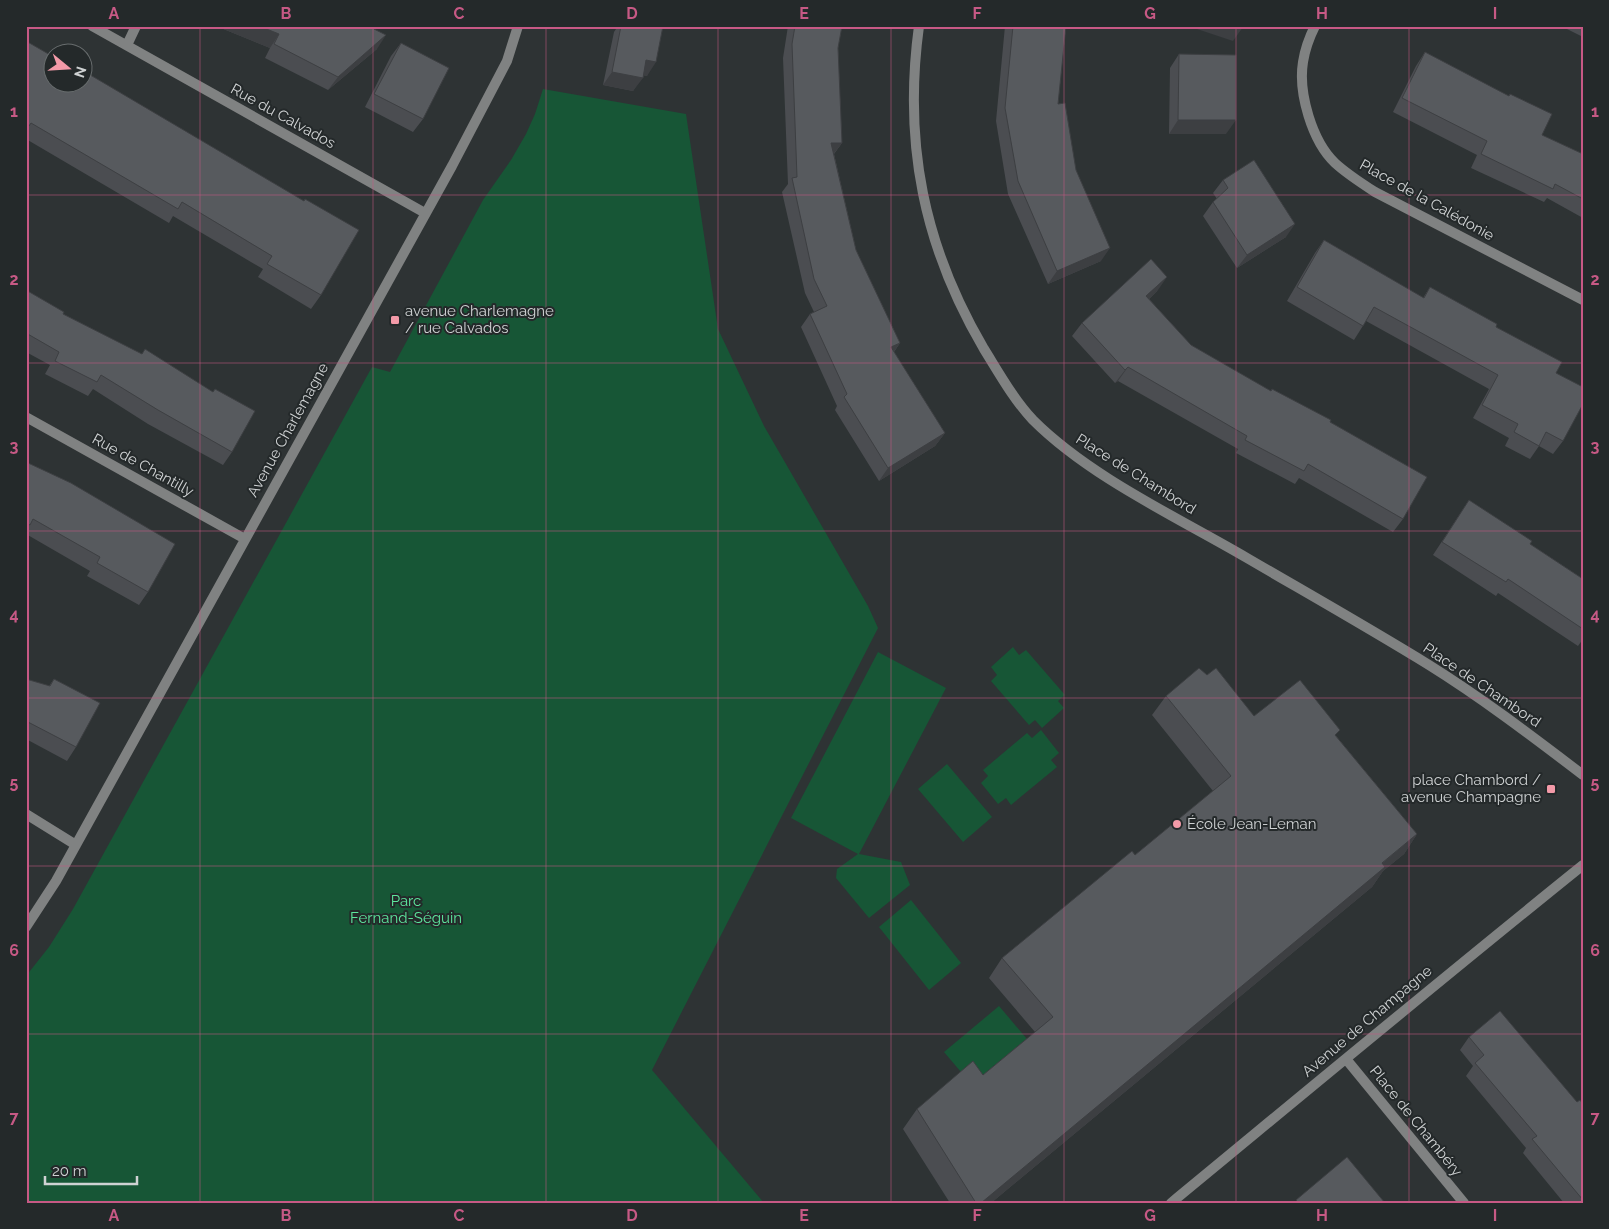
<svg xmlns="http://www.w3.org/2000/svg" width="1609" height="1229" viewBox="0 0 1609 1229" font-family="Raleway,sans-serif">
	<rect width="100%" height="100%" fill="#2e3334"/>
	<!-- park -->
	<path fill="#175636" d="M543,89L686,114L718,329L764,426L868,606L878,628L652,1070L764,1203H26V976L49,947L73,909L372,367L390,372L483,200L511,160L526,134L535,114Z
		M1013,647L1019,655L1026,650L1065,695L1058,701L1064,708L1042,728L1035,720L1029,725L991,681L997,675L991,667Z
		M878,652L946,688L859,854L901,862L910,885L869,918L836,878L837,869L858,854L791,818Z
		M1041,730L1059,753L1051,760L1057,767L1011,805L1006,798L998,804L981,783L988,776L983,770L1027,733L1032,738Z
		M947,764L992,817L963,842L918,789Z
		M911,900L961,963L929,990L879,927Z
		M999,1006L1027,1039L972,1085L944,1052Z"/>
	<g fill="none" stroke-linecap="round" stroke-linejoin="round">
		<!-- street -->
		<path stroke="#808282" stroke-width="10" d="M92,26L425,213
			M919,26C903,144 924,247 984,349C999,373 1014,400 1033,420C1090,477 1177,517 1247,558C1307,593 1369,628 1429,665C1482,698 1533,737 1583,775
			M1315,26C1309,38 1305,49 1303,62C1298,93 1312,141 1335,163C1347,174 1361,183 1375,192L1583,300
			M127,45L136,26
			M26,417L245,539
			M26,814L76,845
			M26,927L56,881L452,166L507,61L518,26
			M1346,1059L1464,1203
			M1171,1203C1308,1090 1445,976 1583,865"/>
	</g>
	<!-- wall -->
	<path fill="#4b4d51" d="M216,26L374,29L377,49L328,90L265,58L270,48Z
		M618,26H663L647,76L643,75L633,91L603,85L614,32Z
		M788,26H842L838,48L842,143L834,154L856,250L900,343L894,352L945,433L935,446L879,481L835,410L837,406L801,327L810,314L814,312L805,293L782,192L788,184L783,58Z
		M1005,26H1066L1058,104L1076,170L1101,261L1048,284L1008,194L996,121Z
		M1561,26H1583V37Z
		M26,41L82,82L321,295L311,309L258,277L263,269L173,216L169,223L26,139Z
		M401,43L423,119L413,132L365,107L391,56Z
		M1425,52L1542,135L1583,154V218L1547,198L1544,202L1471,168L1477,155L1393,112L1416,66Z
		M1179,54L1226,134H1169L1170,68Z
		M1223,180L1286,237L1237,268L1203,216L1213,202L1217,199L1213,193Z
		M1324,240L1423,298L1430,287L1496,327L1556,373L1563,441L1553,454L1539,446L1530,459L1505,446L1509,438L1473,418L1489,389L1366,321L1354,340L1287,301L1315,253Z
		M26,290L63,314L213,392L215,389L232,452L223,465L148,424L93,389L88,396L45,374L50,365L26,352Z
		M1158,290L1149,299L1191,345L1270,391L1330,422L1403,519L1393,532L1299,478L1295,484L1236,453L1238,449L1118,381L1115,383L1072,336L1082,323Z
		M26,462L148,592L139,605L87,576L90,571L26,534Z
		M1469,500L1530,544L1583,579V639L1578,646L1498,593L1496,596L1433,555Z
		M1207,675L1254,716L1336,736L1417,834L1404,854L1383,871L1372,887L991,1203H950L903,1129L917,1109L983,1075L1035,1032L989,978L1002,958L1135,855L1213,791L1152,715L1166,696Z
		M26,679L49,686L54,679L76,747L67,761L26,739Z
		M1469,1037L1577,1102L1583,1104V1203H1564L1523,1153L1526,1148L1466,1076L1473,1066L1460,1050Z"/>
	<!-- shaded-wall -->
	<path fill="#3d3f42" d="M216,26H259L279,34L270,48Z
		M1188,26H1239L1243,27L1233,41Z
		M386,35L377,49L328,90L338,77Z
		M646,60L656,62L647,76L637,74Z
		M612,72L643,78L633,91L603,85Z
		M1178,120H1236L1226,134H1169Z
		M831,143H842L832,156Z
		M1295,224L1286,237L1237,268L1247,255Z
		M1110,248L1101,261L1048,284L1057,271Z
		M1167,277L1158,290L1137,310L1146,296Z
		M900,343L890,357L891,347Z
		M1128,367L1118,381L1115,383L1125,370Z
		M945,433L935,446L879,481L888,468Z
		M1417,834L1404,854L1383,871L1372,887L991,1203H981Z"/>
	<!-- building -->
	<path fill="#575a5e" stroke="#3d3f42" d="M259,26H373L375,27L374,29L386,35L338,77L274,44L279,34Z
		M621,26H663L656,62L646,60L643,78L612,72Z
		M795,26H842L838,48L842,143H831L856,250L900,343L891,347L945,433L888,468L844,397L847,394L810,314L827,306L814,279L792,178L797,177L792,44Z
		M1013,26H1066L1058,104L1065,103L1076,170L1110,248L1057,271L1018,181L1005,108Z
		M26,41L52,56V82H82V73L86,75L87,73L304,201L305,199L359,230L321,295L267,264L272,256L182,202L178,209L31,123L29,126L26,124Z
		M401,43L449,68L423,119L374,94Z
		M1425,52L1509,96L1510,94L1552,114L1542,135L1583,154V199L1555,184L1553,189L1481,154L1487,141L1402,98Z
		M1179,54L1236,55V120H1178Z
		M1254,160L1295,224L1247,255L1213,202L1228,188L1223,180Z
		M1324,240L1424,298L1430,287L1497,324L1496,327L1562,362L1556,373L1583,387V404L1563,441L1546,432L1539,446L1514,432L1518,424L1482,405L1498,375L1374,307L1363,326L1297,287Z
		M1151,259L1167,277L1146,296L1191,345L1271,391L1272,389L1331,420L1330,422L1427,477L1403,519L1308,464L1304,471L1245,440L1247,436L1128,367L1125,370L1082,323Z
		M26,290L64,312L63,314L142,354L145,349L213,392L215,389L255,411L232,452L158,410L101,375L97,382L55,361L59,352L26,333Z
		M26,462L71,483L175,544L148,592L97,563L100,557L33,519L30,525L26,523Z
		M1469,500L1532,541L1530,544L1583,579V629L1508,579L1506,582L1442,542Z
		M1199,668L1207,675L1216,668L1254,716L1300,680L1340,730L1335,735L1417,834L1382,863L1385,867L981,1203H976L917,1109L973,1061L983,1075L1053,1017L1002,958L1132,851L1135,855L1231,776L1166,696Z
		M26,679L50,686L54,679L100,703L76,747L26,721Z
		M1500,1011L1577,1102L1580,1100L1583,1104V1200L1532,1139L1537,1136L1475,1063L1484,1055L1469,1037Z
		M1347,1157L1385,1203H1296L1298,1202L1296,1200Z"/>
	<!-- grid -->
	<path fill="none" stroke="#c75985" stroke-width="1" stroke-opacity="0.55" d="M200,26V1203M373,26V1203M546,26V1203M718,26V1203M891,26V1203M1064,26V1203M1236,26V1203M1409,26V1203M26,195H1583M26,363H1583M26,531H1583M26,698H1583M26,866H1583M26,1034H1583"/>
	<!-- markers -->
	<g fill="#f39aa8" stroke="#24292a" stroke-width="2">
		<rect x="390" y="315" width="10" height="10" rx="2.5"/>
		<rect x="1546" y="784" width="10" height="10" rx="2.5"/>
		<circle cx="1177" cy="824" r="5"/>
	</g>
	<g text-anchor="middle" stroke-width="4" stroke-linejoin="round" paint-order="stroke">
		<!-- street labels -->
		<g font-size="15" fill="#cfd2d3" stroke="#24292a">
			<text transform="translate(283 116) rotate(29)" y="5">Rue du Calvados</text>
			<text transform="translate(1427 200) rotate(29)" y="5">Place de la Calédonie</text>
			<text transform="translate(288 430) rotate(-61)" y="5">Avenue Charlemagne</text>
			<text transform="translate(143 465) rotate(29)" y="5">Rue de Chantilly</text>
			<text transform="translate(1136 474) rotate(32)" y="5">Place de Chambord</text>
			<text transform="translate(1482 685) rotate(34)" y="5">Place de Chambord</text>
			<text transform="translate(1367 1021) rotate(-40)" y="5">Avenue de Champagne</text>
			<text transform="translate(1416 1121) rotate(51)" y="5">Place de Chambéry</text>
		</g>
		<!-- poi labels -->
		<g font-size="15" fill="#cfd2d3" stroke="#24292a" text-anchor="start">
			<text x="405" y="316">avenue Charlemagne<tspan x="405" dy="17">/ rue Calvados</tspan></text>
			<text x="1541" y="785" text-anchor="end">place Chambord /<tspan x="1541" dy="17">avenue Champagne</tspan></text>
			<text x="1187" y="829">École Jean-Leman</text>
		</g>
		<!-- park labels -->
		<g font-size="15" fill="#5de69d" stroke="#24292a">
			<text x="406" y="906">Parc<tspan x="406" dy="17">Fernand-Séguin</tspan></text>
		</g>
	</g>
	<!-- border -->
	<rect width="1609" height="1229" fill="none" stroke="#24292a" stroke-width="55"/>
	<!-- north arrow -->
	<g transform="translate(68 68) rotate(108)"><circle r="24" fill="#24292a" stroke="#686d6e"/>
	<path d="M0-4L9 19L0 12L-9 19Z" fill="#f39aa8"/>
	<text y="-8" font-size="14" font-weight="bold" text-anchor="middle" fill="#cfd2d3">N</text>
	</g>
	<!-- scale -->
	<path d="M45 1176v8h92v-8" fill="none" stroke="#cfd2d3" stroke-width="2.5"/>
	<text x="52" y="1176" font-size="15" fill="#cfd2d3" stroke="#24292a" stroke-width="4" paint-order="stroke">20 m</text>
	<rect x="28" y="28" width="1554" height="1174" fill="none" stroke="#c75985" stroke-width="2"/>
	<g font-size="16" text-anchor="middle" font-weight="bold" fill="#c75985">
		<text x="114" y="19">A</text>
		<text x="286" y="19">B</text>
		<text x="459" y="19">C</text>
		<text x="632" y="19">D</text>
		<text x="804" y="19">E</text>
		<text x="977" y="19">F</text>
		<text x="1150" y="19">G</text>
		<text x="1322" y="19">H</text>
		<text x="1495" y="19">I</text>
		<text x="14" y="117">1</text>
		<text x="1595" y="117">1</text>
		<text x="14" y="285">2</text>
		<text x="1595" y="285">2</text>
		<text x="14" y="452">3</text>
		<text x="1595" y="452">3</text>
		<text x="14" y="620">4</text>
		<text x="1595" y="620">4</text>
		<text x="14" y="788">5</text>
		<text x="1595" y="788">5</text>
		<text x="14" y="956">6</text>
		<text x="1595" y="956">6</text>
		<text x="14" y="1123">7</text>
		<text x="1595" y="1123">7</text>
		<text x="114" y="1221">A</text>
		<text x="286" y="1221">B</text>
		<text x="459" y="1221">C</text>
		<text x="632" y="1221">D</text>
		<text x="804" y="1221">E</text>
		<text x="977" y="1221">F</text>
		<text x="1150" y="1221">G</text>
		<text x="1322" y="1221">H</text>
		<text x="1495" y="1221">I</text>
	</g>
</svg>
